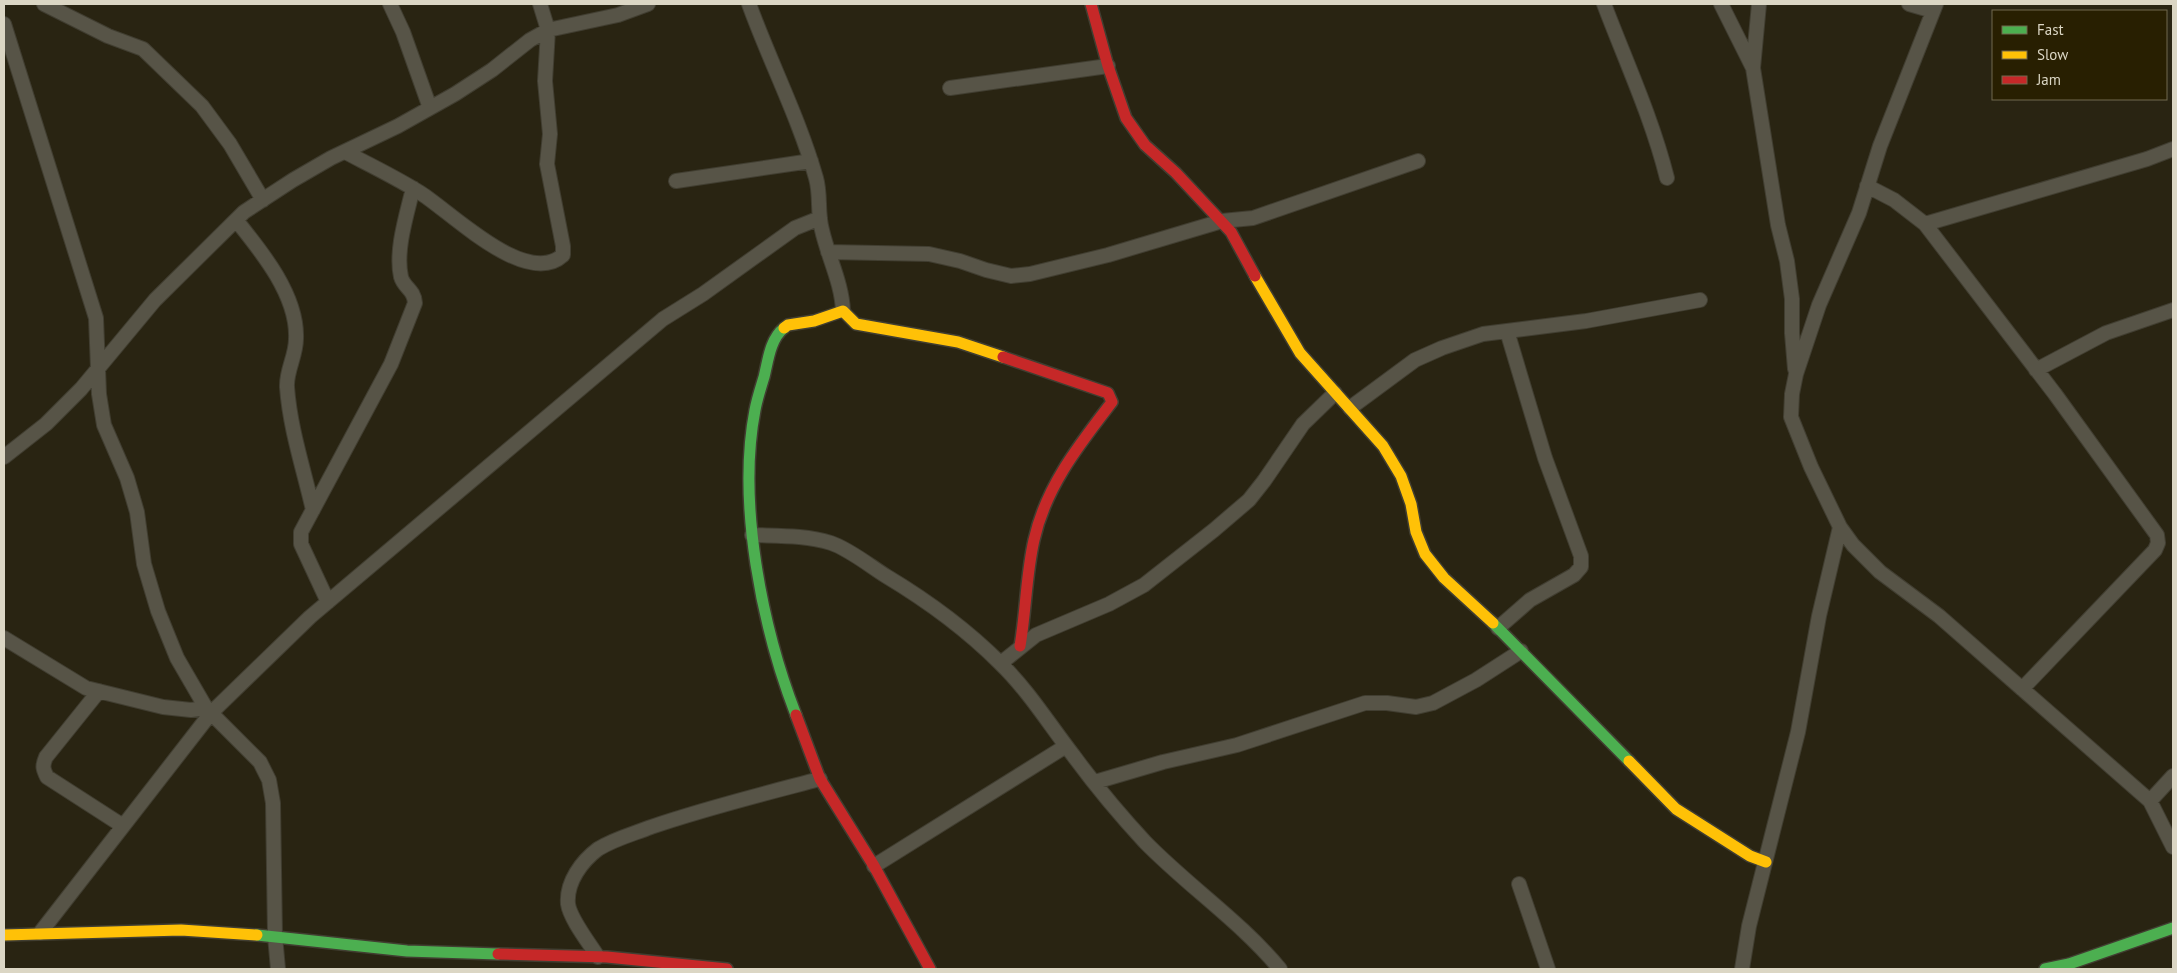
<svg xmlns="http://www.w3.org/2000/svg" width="2177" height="973" viewBox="0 0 2177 973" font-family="'PT Sans',sans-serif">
	<rect width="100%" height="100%" fill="#292412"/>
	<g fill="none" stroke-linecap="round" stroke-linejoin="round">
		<defs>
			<path id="street" d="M44,4L108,36L143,49L202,106L230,144L263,200
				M390,4L403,32L430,108
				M749,4C770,62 799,118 816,178C821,195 817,213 822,230C828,257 842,283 843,311
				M1604,4C1626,62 1652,118 1667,178
				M1721,4L1753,68L1778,225L1787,261L1792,299V333L1795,369
				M1909,4L1933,11
				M1936,4L1880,146L1859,213L1819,305L1796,374L1792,394L1791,417L1811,467L1840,527L1853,545L1880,572L1939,616L2150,801L2173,847
				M4,24L96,318L99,394L104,425L127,478L137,512L144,564L158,611L177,658L206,708L260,762L269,780L273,803L275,936L278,969
				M1753,68L1759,4
				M950,88L1108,66
				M345,152C370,165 395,177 419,192C449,210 526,289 563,255V246L547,164L550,134L545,81L548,30L540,4
				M676,181L811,161
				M1867,186L1894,200L1925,224L2055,394L2157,535L2158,543L2155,550L2022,689
				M236,220C262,252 298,296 296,339C296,356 286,371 287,387C290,429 304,470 313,510
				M1925,224L2147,159L2173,149
				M828,252L929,254L960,261L986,270L1011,276L1030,274L1108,255L1222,221L1253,218L1418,161
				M2036,370L2106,333L2173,310
				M1350,408L1415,360L1442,348L1483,334L1586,321L1700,300
				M4,457L46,424L81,389L155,300L244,212L293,180L331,158L398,126L455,94L492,70L530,40L548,30L618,15L648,4
				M752,535C779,536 806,535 831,543C849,549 870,566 886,576C926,600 967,630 1000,663C1028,690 1049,724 1073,755C1095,785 1120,815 1145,842C1189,887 1240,921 1280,969
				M328,602L301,544V532L391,364L415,303C414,289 404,288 401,277C395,250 407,214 413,188
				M1498,628L1530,600L1574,575L1581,567V556L1545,458L1507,331
				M4,638L86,688L163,707L191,710L206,708
				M1001,663L1036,635L1109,604L1144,585L1214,530L1249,500L1264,481L1303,424L1335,393
				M99,691L46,757C42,766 43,769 47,777L123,826
				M1095,782L1163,762L1237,745L1365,703H1387L1416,707L1433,703L1476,680L1521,651
				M2150,801L2173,776
				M874,866L1066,746
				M1519,884L1548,969
				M40,933L211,713L310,617L663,319L703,294L795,228L820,218
				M598,957C590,944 570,919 568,904C566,882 582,861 598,849C614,839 633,834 651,827C706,808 763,794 820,779
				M1742,969L1749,926L1798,732L1819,616L1840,527"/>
			<path id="fast" d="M784,328C770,339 768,361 764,377C761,387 757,399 755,410C737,503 762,627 796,715
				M1493,623L1629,761
				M257,935L407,951L498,954
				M2045,969L2069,964L2173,928"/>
			<path id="slow" d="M1255,276L1300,353L1383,446L1401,476L1411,504L1416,532L1425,554L1444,578L1493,623
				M784,328L788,325L814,321L843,311L856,324L958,342L1003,357
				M1629,761L1676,809L1750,856L1766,862
				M4,935L181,930L257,935"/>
			<path id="jam" d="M1091,4L1108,66L1126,118L1145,145L1176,173L1231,232L1255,276
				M1003,357L1108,393L1112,402C1079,445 1046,486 1034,540C1026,575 1026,611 1020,646
				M796,715L820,779L874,866L930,969
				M498,954L607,957L727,969"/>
		</defs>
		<!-- street casing -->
		<use href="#street" stroke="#413e31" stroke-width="16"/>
		<!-- fast casing -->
		<use href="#fast" stroke="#413e31" stroke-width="14"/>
		<!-- slow casing -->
		<use href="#slow" stroke="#413e31" stroke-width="14"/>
		<!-- jam casing -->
		<use href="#jam" stroke="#413e31" stroke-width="14"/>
		<!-- street -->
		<use href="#street" stroke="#575447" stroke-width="14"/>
		<!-- fast -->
		<use href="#fast" stroke="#4caf50" stroke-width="11"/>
		<!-- slow -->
		<use href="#slow" stroke="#ffc107" stroke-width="11"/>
		<!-- jam -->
		<use href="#jam" stroke="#c62828" stroke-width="11"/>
	</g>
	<!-- border -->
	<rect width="2177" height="973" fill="none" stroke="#dbd6c4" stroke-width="10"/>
	<!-- legend -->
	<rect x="1992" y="10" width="175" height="90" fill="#281f01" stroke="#70684f"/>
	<rect x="2002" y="26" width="25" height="8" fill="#4caf50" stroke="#70684f"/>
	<text x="2037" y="35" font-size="15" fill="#dbd6c4">Fast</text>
	<rect x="2002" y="51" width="25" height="8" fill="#ffc107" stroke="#70684f"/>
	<text x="2037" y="60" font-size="15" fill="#dbd6c4">Slow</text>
	<rect x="2002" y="76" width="25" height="8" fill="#c62828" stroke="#70684f"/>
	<text x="2037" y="85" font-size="15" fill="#dbd6c4">Jam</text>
</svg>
